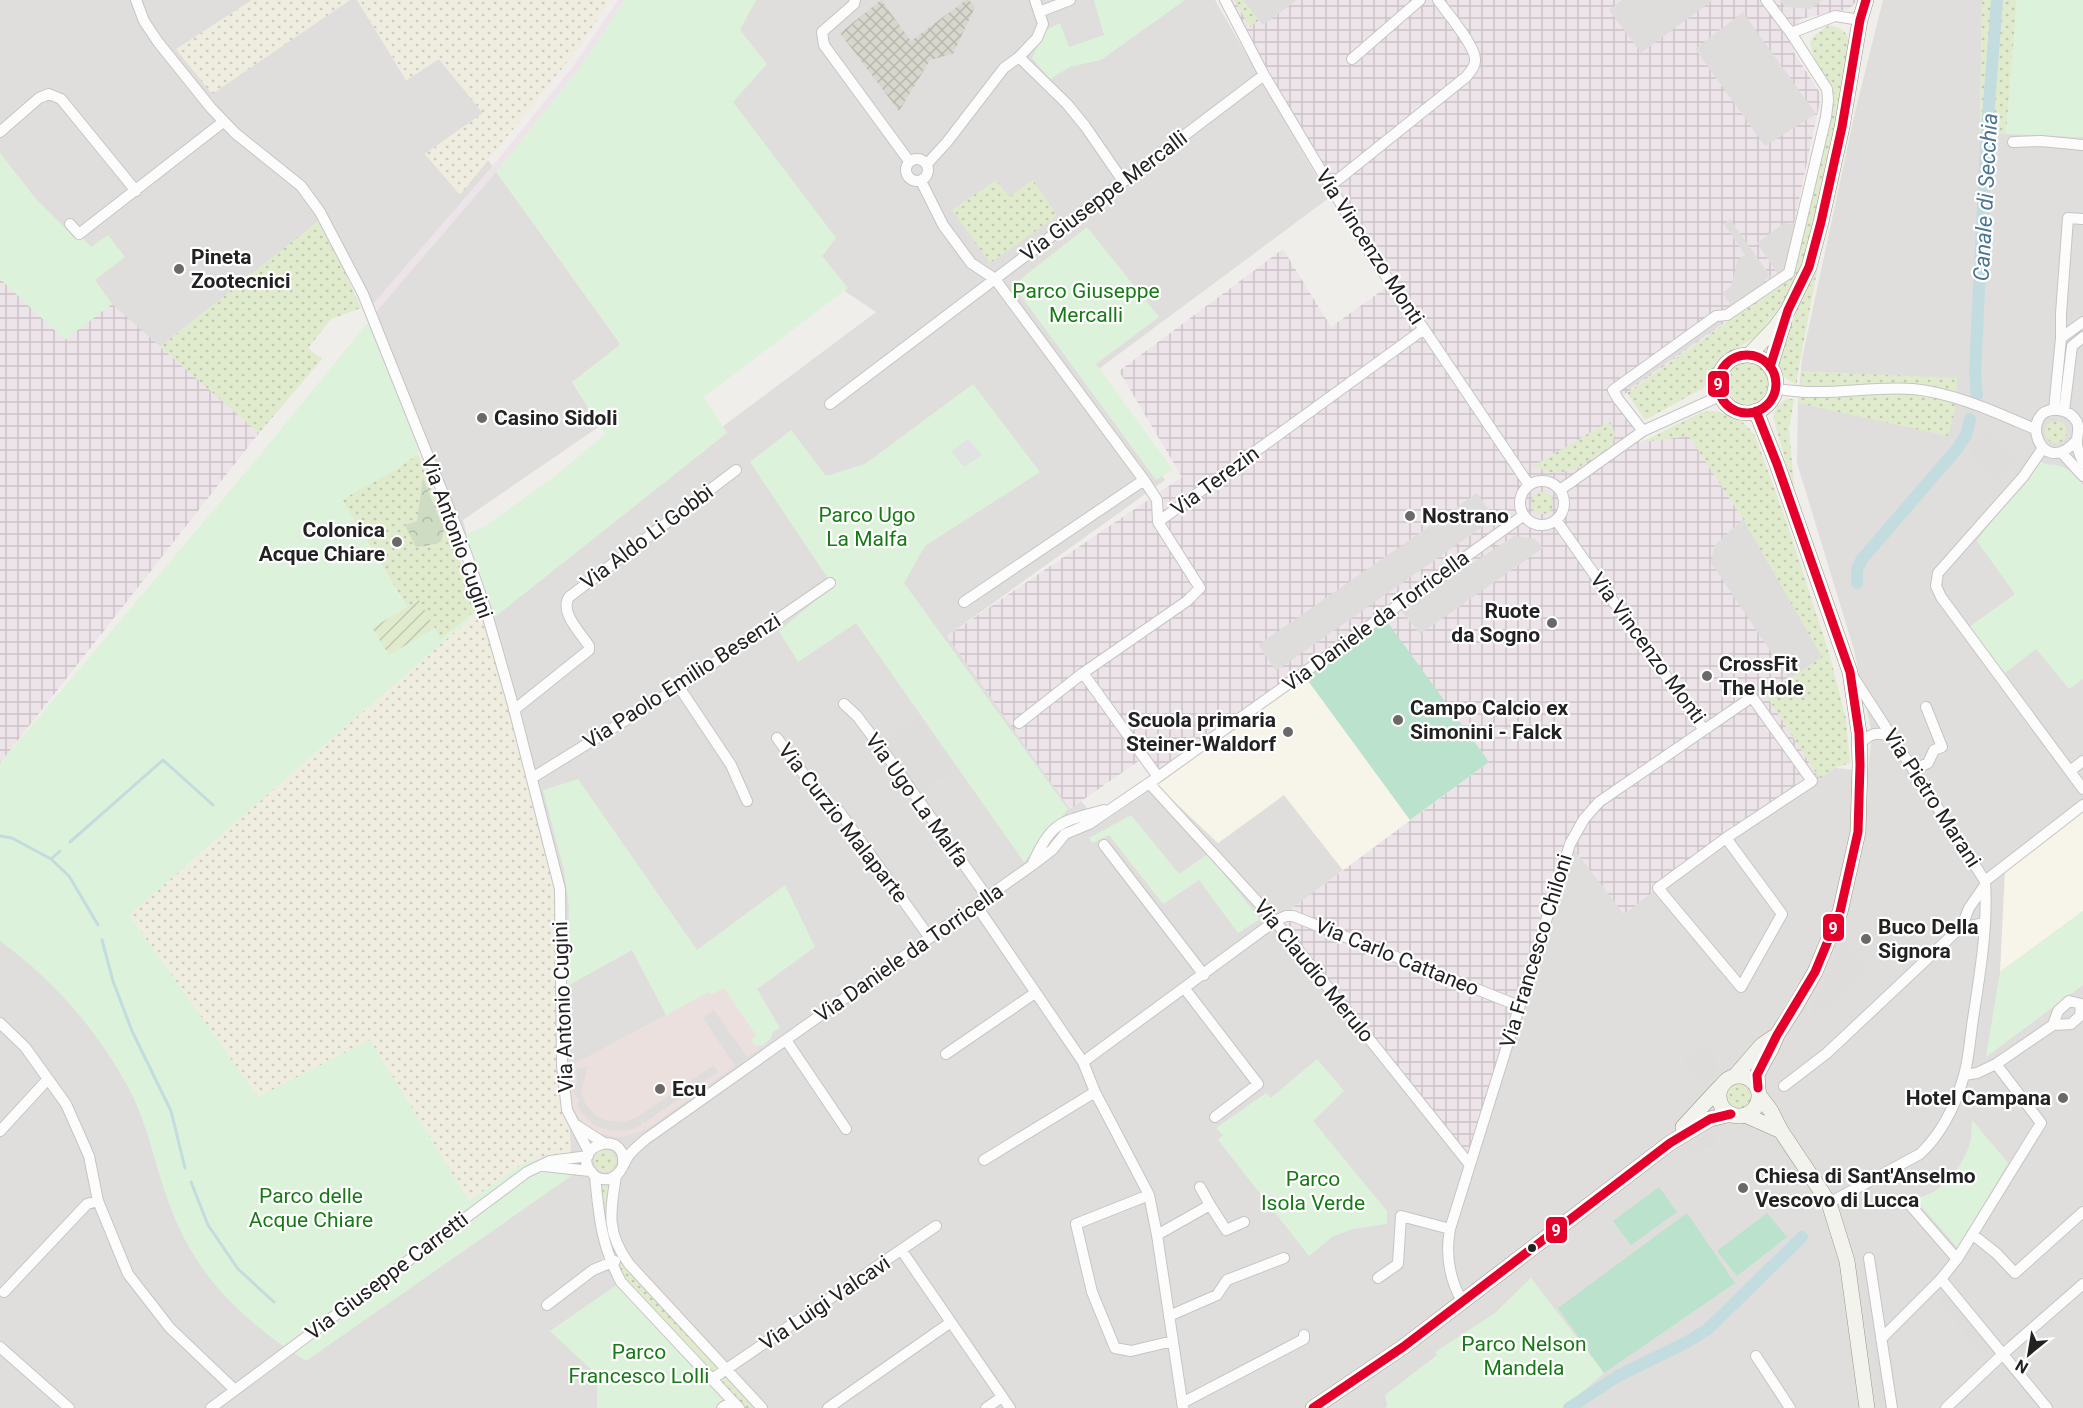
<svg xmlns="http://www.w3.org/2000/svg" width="2083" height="1408" viewBox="0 0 2083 1408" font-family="Roboto,sans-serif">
	<defs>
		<pattern id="industrial-grid" width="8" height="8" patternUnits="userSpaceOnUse" patternTransform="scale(1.5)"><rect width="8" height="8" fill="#ede4e9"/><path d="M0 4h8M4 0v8" fill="none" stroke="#cbc3c8"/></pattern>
		<pattern id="construction-cross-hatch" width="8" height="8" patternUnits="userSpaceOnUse" patternTransform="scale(1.5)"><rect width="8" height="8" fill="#d8d7cd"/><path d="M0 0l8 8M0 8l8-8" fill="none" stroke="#b9b8b0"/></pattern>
		<pattern id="farmland-dots" width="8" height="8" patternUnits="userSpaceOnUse" patternTransform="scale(1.5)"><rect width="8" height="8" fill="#efede0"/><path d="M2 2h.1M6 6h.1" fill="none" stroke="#cdcbc0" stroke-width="1.8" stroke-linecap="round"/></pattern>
		<pattern id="grass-dots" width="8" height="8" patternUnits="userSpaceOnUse" patternTransform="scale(1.5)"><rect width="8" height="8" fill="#e0eacd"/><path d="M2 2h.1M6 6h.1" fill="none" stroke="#c0c8b0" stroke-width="1.8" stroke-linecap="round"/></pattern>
		<pattern id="forest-crowns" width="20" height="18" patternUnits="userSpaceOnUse" patternTransform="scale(1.5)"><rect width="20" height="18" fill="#cedcc3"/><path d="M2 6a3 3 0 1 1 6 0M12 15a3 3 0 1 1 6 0" fill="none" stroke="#b1bca7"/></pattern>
		<pattern id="garden-furrows" width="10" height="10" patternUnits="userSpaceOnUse" patternTransform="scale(1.5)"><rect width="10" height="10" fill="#e0eacd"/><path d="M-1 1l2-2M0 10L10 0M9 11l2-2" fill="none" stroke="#c0c8b0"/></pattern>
	</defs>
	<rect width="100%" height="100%" fill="#f0eeeb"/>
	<!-- residential -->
	<path fill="#dfdedc" d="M0,0H252L177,49L350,0H357L406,80L439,59L483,113L425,154L460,194L488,160L621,345L572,382L600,426L463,520L483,596L429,444L377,316L319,221L160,347L0,206Z
		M645,0H1215L1329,198L1092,374L1165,480L947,636L1100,824L1157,785L1218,843L1284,795L1343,870L1276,921L1573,848L1658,888L1812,781L1819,780L1835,768L1868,771L1872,734L1854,650L1797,463L1798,403L1802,359L1855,112L1883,0H1982L1980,132L2083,137V1408H0V934L45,967L120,1063L279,1332L570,1154L564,904L487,603L876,312L573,110Z"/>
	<!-- commercial -->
	<path fill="#ece0df" d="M724,988L757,1035L751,1039L755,1045H764L647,1129L623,1137L611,1136L597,1133L585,1126L571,1106L568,1067L709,992L711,995Z"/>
	<!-- industrial -->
	<path fill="url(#industrial-grid)" d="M1225,0H1858L1849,9L1800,19L1793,51L1820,93V101L1795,219L1779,284L1618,399L1643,431L1635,436L1641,442L1689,436L1743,519L1822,657L1766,695L1820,779L1812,781L1658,888L1624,914L1573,848L1470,1165L1275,921L1489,762L1385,621L1160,781L1143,758L1070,809L947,636L1182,477L1119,371L1283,249L1331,327L1391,284Z
		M0,206L259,433L0,763Z"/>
	<!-- education -->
	<path fill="#f7f5e9" d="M1306,678L1410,820L1343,870L1284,795L1218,843L1157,785Z
		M2083,809V911L2000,972L2005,870Z"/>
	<!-- railway -->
	<path fill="#ede4e9" d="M618,0H625L579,69L496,172L376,312L373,304L496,162L574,65Z"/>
	<!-- construction -->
	<path fill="url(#construction-cross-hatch)" d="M881,0L911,41L966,0H969L975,7L953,54L930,60L899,111L840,33Z"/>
	<!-- farmland -->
	<path fill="url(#farmland-dots)" d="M252,0H350L212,94L176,49Z
		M357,0H610L581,45L460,195L425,154L483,113L439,59L407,80Z
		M483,607L560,889L571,1154L527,1161L469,1201L370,1040L258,1098L129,915Z"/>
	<!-- grass -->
	<path fill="url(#grass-dots)" d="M1234,0H1243L1259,20L1250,27Z
		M1982,0H2017L2006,134L1980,132Z
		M1829,25C1845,29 1849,33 1850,50L1807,249L1790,293L1764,328L1753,339L1725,354L1716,363L1705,387L1645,420L1627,393L1786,280L1799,257L1834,94L1814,58L1810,42L1815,35Z
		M996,180L1009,197L1033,180L1057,216L990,263L952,210Z
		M318,221L343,268L361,308L331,319L308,348L322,359L259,433L160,347Z
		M1818,266L1797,378V386C1792,382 1785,378 1782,374C1766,348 1806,289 1818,266Z
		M1726 383a21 21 0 1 1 42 0a21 21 0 1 1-42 0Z
		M1802,371L1957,378L1955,411L1948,436L1798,403Z
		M1787,399H1794L1789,429L1795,496L1774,420C1773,410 1778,403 1787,399Z
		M1713,411C1732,414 1744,420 1755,436L1787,523L1829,653L1846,719L1850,763L1835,768L1820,779L1766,695L1821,656L1743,519L1689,436L1642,442L1702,412Z
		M1610,421L1615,434L1612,445L1575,470L1553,473L1533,466Z
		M2045 432a11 11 0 1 1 22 0a11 11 0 1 1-22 0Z
		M418,454L452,537L477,610L441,639L418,600L407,607L342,500Z
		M1531 503a11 11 0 1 1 22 0a11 11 0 1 1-22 0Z
		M1724 1096a14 14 0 1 1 28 0a14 14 0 1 1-28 0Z
		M594 1161a11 11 0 1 1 22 0a11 11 0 1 1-22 0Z
		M599,1178L610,1179V1211L619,1250L762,1408H739L611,1263Z"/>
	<!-- forest -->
	<path fill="url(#forest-crowns)" d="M423,478L444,530L441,542L425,546L416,547L405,525L417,521Z"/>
	<!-- park -->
	<path fill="#ddf2da" d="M625,0H756L740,30L767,64L733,102L836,238L822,256L848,288L704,397L727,433L491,620L460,536L484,527L555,476L605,434L572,382L621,344L496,172L579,69Z
		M1095,0H1185L1101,60L1070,67L1050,79L1032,58L1045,31L1060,23L1069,47L1104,35L1094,1Z
		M2017,0H2083V137L2006,134Z
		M0,153L36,199L68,231L79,234L91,247L108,235L125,257L95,280L112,304L65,340L0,279Z
		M1087,227L1159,317L1096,364L1173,470L1156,480L1013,285Z
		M368,322L420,450C412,465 358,489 342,500L406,607L419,600L441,639L470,615L482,608L129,915L258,1097L370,1040L469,1201L527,1161L571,1154L587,1165L306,1361C246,1323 198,1279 172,1211C156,1171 149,1126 128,1087C97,1030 53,979 0,941V763L260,455Z
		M973,384L1040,472L925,546L904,583L1068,809L1024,862L856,623L798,662L779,631L833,586L750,462L791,430L826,476L865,464Z
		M2038,458C2044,468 2055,462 2065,468C2072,472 2078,478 2083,485V679L2069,689L2036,649L2000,677L1965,630L2015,594L1977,541Z
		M578,779L697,950L785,885L815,947L757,989L780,1028L773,1032L771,1038L764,1045H755L750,1040L756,1035L724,988L711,995L709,992L666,1015L632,950L566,987L569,907L564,870L543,790Z
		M1131,815L1179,874L1208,854L1260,919L1238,933L1199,880L1163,904L1109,835L1092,843L1089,838Z
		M2083,911V985L1986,1057L2000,972Z
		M1317,1059L1344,1091L1313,1121L1387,1211V1224L1352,1229L1332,1237L1309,1256L1218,1140L1223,1135L1216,1128L1266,1093L1271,1098Z
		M1972,1120L2008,1163L1958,1248L1915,1199C1921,1197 1928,1195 1933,1192C1949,1183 1965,1161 1970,1143C1972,1136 1971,1127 1972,1120Z
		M1531,1278L1604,1373L1564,1408H1385L1387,1406L1384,1395L1437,1355L1435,1352L1495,1313Z
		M621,1282L732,1401L722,1408H597V1375L550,1331Z"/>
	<!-- garden -->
	<path fill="url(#garden-furrows)" d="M419,600L435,628L389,655L372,628Z"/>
	<!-- pitch -->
	<path fill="#bbe2cd" d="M1386,620L1489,762L1410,820L1306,678Z
		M1659,1187L1677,1212L1631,1245L1613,1221Z
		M1687,1213L1735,1283L1604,1373L1558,1308Z
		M1767,1213L1787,1237L1737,1276L1717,1251Z"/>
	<!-- parking -->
	<path fill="#dedddc" d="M1243,0H1297L1263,25Z
		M1622,0H1713L1641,53L1609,10Z
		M1780,0H1823L1810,9L1785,7Z
		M1743,12L1816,114L1765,146L1695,49Z
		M1730,219L1771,277L1763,281L1765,284L1733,308L1722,293L1731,286L1738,259L1745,255L1724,224Z
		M954,221L975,253L968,259L965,256L958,261L948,247L955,241L945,226Z
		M1784,223L1797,225L1785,272L1779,276L1757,243Z
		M1716,316L1722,324L1629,389L1624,382Z
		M1986,432L2016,458L1999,479L1969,453Z
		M1477,493L1495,518L1276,671L1258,645Z
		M1743,519L1822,657L1789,679L1711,563L1714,546Z
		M1514,536L1535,539L1543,548L1420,634L1401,610Z
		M918,718L955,769L922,792L885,742Z
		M1845,942L1868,967L1816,1015L1810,1009Z
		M714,1010L748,1058L736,1067L703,1018Z
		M1707,1043L1713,1053L1718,1071L1704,1087L1683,1059Z
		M714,1065L718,1072L644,1123L641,1118L642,1124L633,1130L613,1131L595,1126L578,1109L577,1103L580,1100L572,1092L577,1082L576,1068L588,1067L581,1091L585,1103L595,1115L604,1120L624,1122L639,1116Z
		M1710,1132L1717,1142L1694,1157L1687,1149Z
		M1869,1258L1892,1408H1881L1859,1260Z
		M1949,1288L1995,1343L1983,1355L1937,1300Z
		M1427,1346L1437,1355L1385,1395L1387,1406L1385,1408H1342Z"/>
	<!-- plaza -->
	<path fill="#e2e2e5" d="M968,439L982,455L964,467L951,451Z"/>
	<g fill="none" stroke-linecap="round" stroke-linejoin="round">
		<!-- stream -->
		<path stroke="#c2dcdf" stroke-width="3" d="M0,836L12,838L51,859L60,851
			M70,842L163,760L213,805
			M51,859L69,876L98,925
			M102,940L113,981L132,1031L171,1111L185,1168
			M191,1182L208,1225L238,1269L274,1302"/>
		<!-- canal -->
		<path stroke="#c2dcdf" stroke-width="12" d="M1977,395L1975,374L1986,143L1997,0
			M1857,583V569L1862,559L1957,449L1966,435L1970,419
			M1569,1408L1618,1376L1687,1342L1708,1329L1802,1237"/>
		<defs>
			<path id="street" d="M136,0L144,21L158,42L211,108L235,133L301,186L320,212L363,294L460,536L485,607L513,705L560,889L562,1066L567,1110L589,1152
				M855,0L854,4L822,32L824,45L909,161
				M1225,0L1264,75L1373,258L1424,329L1529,485
				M1766,0L1791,33
				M1039,12L1070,0
				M1019,57L1067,104L1085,126L1123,181
				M1352,59L1420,0
				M0,132L39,98L49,94L61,99L136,191
				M2013,142L2041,141L2083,145
				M906 170a11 11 0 1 1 22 0a11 11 0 1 1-22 0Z
				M927,164L947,142L1004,68L1019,57L1037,38L1043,24L1035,0
				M921,181L943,225L971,263L995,279L1144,480L1157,500L1158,522
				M1330,186L1466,77C1470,72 1475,67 1475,61C1477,47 1446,12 1438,0
				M70,224L79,234L223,122
				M2061,338V314L2068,218L2083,219
				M1775,389C1787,390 1800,392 1812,392C1846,393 1879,386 1913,389C1955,393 1997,413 2035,429
				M830,404L1264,75
				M2054,410L2061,338L2083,322
				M2064,411L2072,346L2083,337
				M1643,431L1618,399L1613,390L1716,316L1727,315L1789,273L1826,117L1828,100L1827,89L1791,33L1835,16L1860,20
				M2076,441C2039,482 2017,405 2059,410C2066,411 2073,415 2077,422C2080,429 2077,434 2077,441C2076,448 2081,456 2083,463
				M2043,448L2023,477L1938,573L1936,586L1941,597L2083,789
				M2062,453L2083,476
				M1520 503a22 22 0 1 1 44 0a22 22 0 1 1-44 0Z
				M1560,490L1643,431L1720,396
				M1556,520L1704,730
				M964,602L1144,480
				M679,687L731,765L747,801
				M844,704L857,716L893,764L987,897
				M514,710L589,650V646C581,633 559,612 569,597L736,470
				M1019,723L1083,673
				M777,738L828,807L839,811L930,938
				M1860,744C1870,733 1877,731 1892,737
				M1913,770L1928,763L1934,750L1942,747L1926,707
				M2070,771L2083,761
				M1158,777L1083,673L1187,601L1200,588L1158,522L1424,329
				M532,778L679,687L830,583
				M1149,783L1275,921L1470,1165
				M1104,845L1204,975
				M1033,863C1052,820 1062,822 1104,810
				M1985,881L2083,805
				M976,905L1083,1062L1095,1092L1149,1195L1157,1235L1183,1408
				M1962,926L1969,908L1985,885
				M1185,989L1258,1084L1215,1117
				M0,1023L25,1047L66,1104L89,1156L98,1201L128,1274L170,1328L234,1389
				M786,1040L846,1129
				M946,1054L1035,993
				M1083,1062L1275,921L1286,916H1293L1519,1006
				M1964,1075L1977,1073L1996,1064L2053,1025L2058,1011L2069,1001L2081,1004L2080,1016L2071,1024L2053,1025
				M1784,1086L1827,1053L1960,928L1985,923
				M576,1125L604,1143
				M0,1131L48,1079
				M984,1160L1095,1092
				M623,1165C627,1126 568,1147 592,1173C596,1178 602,1180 609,1179C621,1176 623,1164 629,1155C634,1149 640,1144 646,1139L1031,866L1052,850L1065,834L1089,824L1158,777L1524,515
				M544,1166L590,1171
				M595,1176C599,1216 601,1245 621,1282L739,1408
				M616,1176C610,1212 606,1233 629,1264L762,1408
				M1200,1187L1210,1205
				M1149,1195L1076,1224L1092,1292L1115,1348L1131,1351L1173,1341
				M1829,1203L1920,1154C1941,1134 1955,1106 1963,1079C1969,1060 1970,1038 1973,1019C1980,973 1988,927 1985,881L1852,675
				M1911,1206L1957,1259
				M1972,1234L1996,1253L2015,1273L2083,1212
				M1157,1235L1210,1205L1226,1230L1244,1222
				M902,1251L1010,1408
				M1869,1258L1892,1408
				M1378,1278L1398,1264L1401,1216L1450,1229
				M1941,1279L2047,1408
				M4,1292L87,1204L98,1201
				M1463,1303C1449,1279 1445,1256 1450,1229L1570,844L1584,819L1599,802L1752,697L1812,781L1726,838L1782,914L1741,987L1658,888L1726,838
				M547,1305L593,1270L615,1261
				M1169,1316L1217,1295L1227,1280L1284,1258
				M1881,1339L1941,1279L1957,1259L2041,1123L1996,1064
				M0,1347L69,1408
				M1756,1356L1790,1408
				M712,1379L936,1226
				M1182,1403L1304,1339V1335
				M211,1408L527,1172L550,1161L588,1156
				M722,1408L732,1401
				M828,1408L951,1322
				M986,1408L1002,1397
				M1946,1408L2004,1353L2083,1284"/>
			<path id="secondary" d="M1749,355L1775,328L1788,310L1809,267L1821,222L1842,127L1860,20L1866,0
				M1718 384a29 29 0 1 1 58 0a29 29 0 1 1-58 0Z
				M1770,367L1784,322
				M1756,411L1777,464L1850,672L1859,733L1860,765L1858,832L1840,912L1815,972L1795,1007L1777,1035L1771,1049L1763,1063L1757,1075L1758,1088
				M1736,1075L1762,1045L1774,1037
				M1719 1096a20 20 0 1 1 40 0a20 20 0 1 1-40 0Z
				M1759,1095L1771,1111L1781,1131L1829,1203L1847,1261L1867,1408
				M1745,1115L1781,1131
				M1683,1127L1720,1087
				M1313,1408L1403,1347L1670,1143L1710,1119L1731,1114"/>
		</defs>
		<!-- street casing -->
		<use href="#street" stroke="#c6c5c3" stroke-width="12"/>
		<!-- secondary casing -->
		<use href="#secondary" stroke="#999884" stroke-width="16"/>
		<!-- street -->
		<use href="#street" stroke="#fdfcfc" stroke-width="10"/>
		<!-- secondary -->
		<use href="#secondary" stroke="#f3f3ed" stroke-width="15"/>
		<defs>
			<path id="bus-1" d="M1718 384a29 29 0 1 1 58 0a29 29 0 1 1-58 0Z
				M1770,367L1788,310L1809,267L1821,222L1842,127L1860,20L1866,0
				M1756,411L1777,464L1850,672L1859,733L1860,765L1858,832L1840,912L1815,972L1777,1035L1757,1075L1758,1088
				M1313,1408L1403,1347L1670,1143L1710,1119L1731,1114"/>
		</defs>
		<!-- bus-1 casing -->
		<use href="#bus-1" stroke="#fff" stroke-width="14"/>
		<!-- bus-1 -->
		<use href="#bus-1" stroke="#e4002b" stroke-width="9"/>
	</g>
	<!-- markers -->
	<g fill="#6a6968" stroke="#fff" stroke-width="2">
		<circle cx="179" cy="269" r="6"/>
		<circle cx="482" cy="418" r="6"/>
		<circle cx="1410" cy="516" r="6"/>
		<circle cx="397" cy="542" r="6"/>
		<circle cx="1552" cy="623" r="6"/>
		<circle cx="1707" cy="676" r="6"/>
		<circle cx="1398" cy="720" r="6"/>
		<circle cx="1288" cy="732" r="6"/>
		<circle cx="1866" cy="939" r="6"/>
		<circle cx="660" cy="1089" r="6"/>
		<circle cx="2063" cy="1098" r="6"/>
		<circle cx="1743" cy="1188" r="6"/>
	</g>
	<circle fill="#222" stroke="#fff" stroke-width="2" cx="1532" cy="1248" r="5"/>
	<g text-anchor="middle" stroke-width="4.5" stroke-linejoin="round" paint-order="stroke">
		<!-- street labels -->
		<g font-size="21" fill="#222" stroke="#fff">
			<text transform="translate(1104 196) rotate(-37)" y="7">Via Giuseppe Mercalli</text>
			<text transform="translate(1370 247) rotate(57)" y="7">Via Vincenzo Monti</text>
			<text transform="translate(1215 481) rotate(-36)" y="7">Via Terezin</text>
			<text transform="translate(457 537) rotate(70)" y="7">Via Antonio Cugini</text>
			<text transform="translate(647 537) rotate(-37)" y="7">Via Aldo Li Gobbi</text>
			<text transform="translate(1376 621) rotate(-36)" y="7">Via Daniele da Torricella</text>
			<text transform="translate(1648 648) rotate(54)" y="7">Via Vincenzo Monti</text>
			<text transform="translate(682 681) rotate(-33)" y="7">Via Paolo Emilio Besenzi</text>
			<text transform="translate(1932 798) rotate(57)" y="7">Via Pietro Marani</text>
			<text transform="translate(917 800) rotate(54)" y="7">Via Ugo La Malfa</text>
			<text transform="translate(843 823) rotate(52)" y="7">Via Curzio Malaparte</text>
			<text transform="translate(1536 951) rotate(-73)" y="7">Via Francesco Chiloni</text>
			<text transform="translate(909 953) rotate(-35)" y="7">Via Daniele da Torricella</text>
			<text transform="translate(1397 957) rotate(22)" y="7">Via Carlo Cattaneo</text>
			<text transform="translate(1314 971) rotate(51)" y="7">Via Claudio Merulo</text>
			<text transform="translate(563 1007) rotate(-92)" y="7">Via Antonio Cugini</text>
			<text transform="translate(387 1276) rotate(-37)" y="7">Via Giuseppe Carretti</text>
			<text transform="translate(825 1303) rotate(-34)" y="7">Via Luigi Valcavi</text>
		</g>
		<!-- poi labels -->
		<g font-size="21" font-weight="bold" fill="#222" stroke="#fff" text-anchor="start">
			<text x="191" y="264">Pineta<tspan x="191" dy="24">Zootecnici</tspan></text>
			<text x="494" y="425">Casino Sidoli</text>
			<text x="1422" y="523">Nostrano</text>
			<text x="385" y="537" text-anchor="end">Colonica<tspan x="385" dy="24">Acque Chiare</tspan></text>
			<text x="1540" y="618" text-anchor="end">Ruote<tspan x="1540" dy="24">da Sogno</tspan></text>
			<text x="1719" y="671">CrossFit<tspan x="1719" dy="24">The Hole</tspan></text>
			<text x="1410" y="715">Campo Calcio ex<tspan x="1410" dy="24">Simonini - Falck</tspan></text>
			<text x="1276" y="727" text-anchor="end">Scuola primaria<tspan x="1276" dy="24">Steiner-Waldorf</tspan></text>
			<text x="1878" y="934">Buco Della<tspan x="1878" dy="24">Signora</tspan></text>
			<text x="672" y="1096">Ecu</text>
			<text x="2051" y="1105" text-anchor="end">Hotel Campana</text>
			<text x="1755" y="1183">Chiesa di Sant'Anselmo<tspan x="1755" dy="24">Vescovo di Lucca</tspan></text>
		</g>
		<!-- park labels -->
		<g font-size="21" fill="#187a16" stroke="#fff">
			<text x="1086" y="298">Parco Giuseppe<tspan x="1086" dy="24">Mercalli</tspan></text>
			<text x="867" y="522">Parco Ugo<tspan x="867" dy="24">La Malfa</tspan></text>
			<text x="1313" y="1186">Parco<tspan x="1313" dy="24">Isola Verde</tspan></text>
			<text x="311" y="1203">Parco delle<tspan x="311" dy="24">Acque Chiare</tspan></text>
			<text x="1524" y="1351">Parco Nelson<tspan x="1524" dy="24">Mandela</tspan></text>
			<text x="639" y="1359">Parco<tspan x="639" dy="24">Francesco Lolli</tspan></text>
		</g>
		<!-- water labels -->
		<g font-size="22" font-style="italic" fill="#4b7693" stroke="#fff">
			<text transform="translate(1985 197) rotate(-87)" y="8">Canale di Secchia</text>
		</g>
	</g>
	<g stroke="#fff" stroke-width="2">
		<rect x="1707" y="370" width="23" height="28" rx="6" fill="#e4002b"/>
		<rect x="1822" y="913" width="23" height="29" rx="6" fill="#e4002b"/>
		<rect x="1545" y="1216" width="23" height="28" rx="6" fill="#e4002b"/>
	</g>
	<g font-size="16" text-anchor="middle" font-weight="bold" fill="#fff">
		<text x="1718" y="390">9</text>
		<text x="1833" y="934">9</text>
		<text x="1556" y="1236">9</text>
	</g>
	<!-- north arrow -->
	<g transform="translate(2029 1354) rotate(210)" stroke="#ffffff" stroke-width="4.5" paint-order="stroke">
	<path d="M0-4.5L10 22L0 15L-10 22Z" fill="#222222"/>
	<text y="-9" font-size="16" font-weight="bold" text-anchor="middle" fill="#222222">N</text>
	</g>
</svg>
